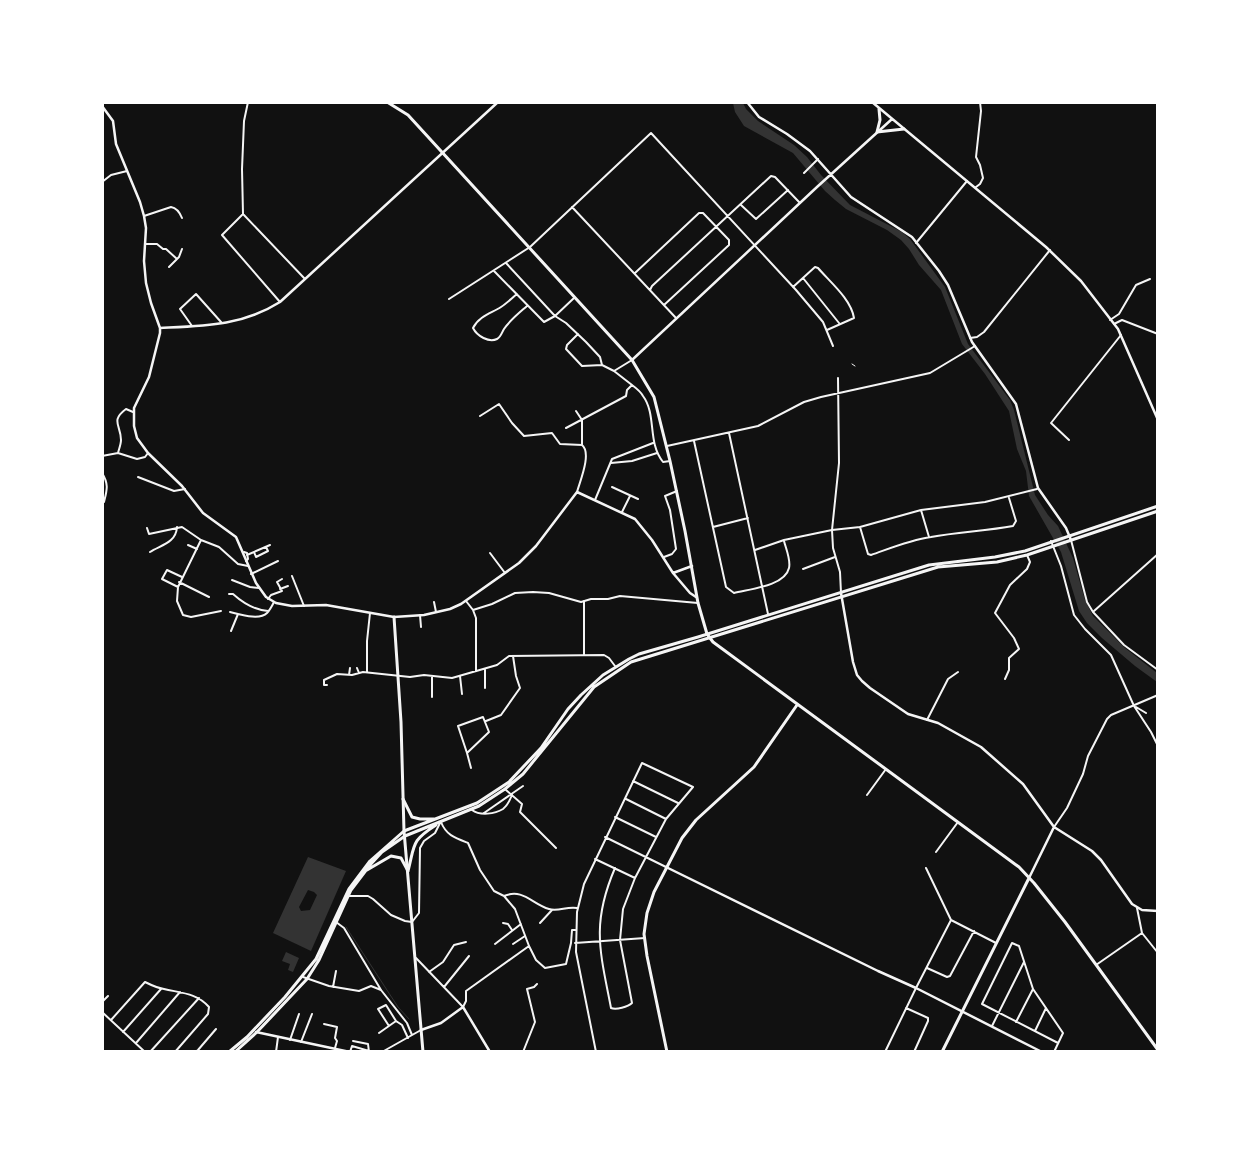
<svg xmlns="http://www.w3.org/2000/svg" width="1260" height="1154" viewBox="0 0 1260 1154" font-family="'Sofia Sans Condensed',sans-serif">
	<rect width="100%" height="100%" fill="#111"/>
	<!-- water -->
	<path fill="#333" fill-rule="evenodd" d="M733,103H743L746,109L758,121L794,145L807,157L821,175L850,205L902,232L910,239L945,287L968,344L1010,400L1014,410L1035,495L1048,515L1058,526L1073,558L1085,600L1093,616L1125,648L1157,673V682L1135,666L1102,638L1087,623L1079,611L1061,552L1029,496L1026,471L1017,449L1009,411L985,374L962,344L941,290L919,265L909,249L901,240L887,230L846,209L835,200L825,191L793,153L744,126L735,112Z
		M308,857L346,871L311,951L273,933ZM308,890L314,892L317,895L310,910L301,911L299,907Z
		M286,952L299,958L293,972L288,970L290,964L282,961Z"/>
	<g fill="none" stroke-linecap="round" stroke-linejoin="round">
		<!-- stream -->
		<path stroke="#333" stroke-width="1" d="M346,927L398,1007L409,1019"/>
		<!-- pedestrian -->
		<path stroke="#f5f5f5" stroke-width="1" d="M852,364L855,366"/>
		<!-- minor -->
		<path stroke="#f5f5f5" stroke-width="2" d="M248,102L244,121L242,169L243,214L222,235L280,302
			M804,173L818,159
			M102,182L111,175L127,171
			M976,187L980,184L983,178L980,165L976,157L981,111L980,102
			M741,205L756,219L788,190
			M572,207L676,318
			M243,214L305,279
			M144,216L171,207C177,208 180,213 182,218
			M916,243L967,181
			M146,244H157L163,249H166L177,259
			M506,263L555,316L566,323L586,342L600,357L602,365
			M169,267L179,257L182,249
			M494,271L544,322L555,316L574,298
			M635,273L699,213H703L729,240V245L664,305
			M803,278L839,323
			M793,287L815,267L818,268C830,282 851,299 854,318L827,330
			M650,290L652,286L771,176L775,177L800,203
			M517,294C512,298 507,303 501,307C492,313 479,316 473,328C477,336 489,343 497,339C501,337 502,332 504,329C510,320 519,313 527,306
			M449,299L530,247L651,133L796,290L823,322L833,346
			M1110,320L1119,314L1136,285L1150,279
			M1114,324L1122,320L1158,334
			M192,326L180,309L196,294L221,322
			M578,334L567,345L566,349L582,366L602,365L614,371L632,360
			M970,338L977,337L984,332L1050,250
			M838,378L839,463L832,530L833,548L840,572L841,593
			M632,385C636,388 641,392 643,396C657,415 647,442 663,462L670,461
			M576,411L582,420V445
			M480,416L499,404L512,423L524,436L552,433L560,444L582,445C592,453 580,481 577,492
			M566,428L626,396L627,390L632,385L614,371
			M729,433L768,614
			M1069,440L1051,423L1121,335
			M694,441L726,587L734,593C750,589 785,586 789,568C791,560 786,549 784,541
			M667,446L758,426L804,402L821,397L930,373L975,346
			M118,453C119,449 121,444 121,440C121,425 110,421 126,409L133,412
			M102,456L118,453L137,459L145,457L148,453
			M611,463L632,461L657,453
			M102,473C109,484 107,490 104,502
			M138,477L174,491L185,489
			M612,487L638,499
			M595,500L612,459L653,443
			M921,510L929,537
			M622,512L630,496
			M713,527L748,518
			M860,527L868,554L871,555C891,548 910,540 931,537C958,532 986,531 1013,526L1016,521L1009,498
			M147,528L149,534L182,527L201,540L219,547L238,564L248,566
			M201,540L178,587L177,601L183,615L191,617L221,611
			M1071,540L1087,602L1093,612L1124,645L1158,670
			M1051,541L1061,566L1074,615L1085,629L1111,655L1134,706L1151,732L1158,746
			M188,545L197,549
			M755,550L784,540L832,530L860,527L921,510L985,502L1037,489
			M150,552C161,545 176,543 177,527
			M244,552L247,553L248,559L246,561
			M254,552L256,557L268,551L266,547
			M490,553L505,573
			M247,555L270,545
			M664,557L672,554L676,549L670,510L665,496L677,491
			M803,569L835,557
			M251,574L278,561
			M292,576L304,606
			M232,580L250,587L259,588
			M179,582L209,597
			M178,587L162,579L167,570L182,577
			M280,589L288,586
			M229,594H233C243,603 254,610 268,611
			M268,599L271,595L282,591L277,582L282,579
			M466,601L473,610L476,618V671
			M434,602L436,612
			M473,610L492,604L515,593L533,592L549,593L581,602L591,599H608L620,596L698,603
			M1094,611L1158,554
			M230,612C239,614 259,621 267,613C270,610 272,606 274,602
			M420,615L421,627
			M231,631L238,614
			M584,655V601
			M357,668L359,673
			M485,669V688
			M367,672V641L370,613
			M349,675L350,668
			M460,676L462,694
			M1005,679L1009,670V658L1019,649L1014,638L995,613L1010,585L1027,569L1030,562L1027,555
			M327,685H324V680L337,674L352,675L363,672L410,677L424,675L452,678L497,665L509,656L604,655L609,658L615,666
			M432,697V676
			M1136,707L1146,713
			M483,717L489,732L467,753L458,726Z
			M927,720L948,679L958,672
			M486,721L501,715L520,688L516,676L513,656
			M467,753L471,768
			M633,781L678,803
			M506,790L522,804L520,812L556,848
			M867,795L886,769
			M626,799L666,819
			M472,810C480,816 495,814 503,809C508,805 510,800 512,795
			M484,813L523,786
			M615,817L656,837
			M441,822C446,835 455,838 468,843L480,870L494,891L504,896L515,909L529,946L536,960L545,968L566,964L571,943L572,930H575
			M1054,827L1067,808L1083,774L1088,756L1107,719L1111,715L1158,695
			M605,837L666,867
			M936,852L958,822
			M595,859L635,878
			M926,868L951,920L996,943
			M348,896H368L373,899L391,915L405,921L412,922L419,913L420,848L424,841L435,833L440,823
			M504,896C523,888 532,904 549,909C558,912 567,906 577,908
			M1137,908L1142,933L1158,953
			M336,922L344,928L381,990L407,1023L412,1035
			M503,923L508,924L512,930
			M540,923L552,910
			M575,943L645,938
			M495,944L521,924
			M513,944L525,936
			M416,958L463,1007L466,1001V991L529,946
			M1096,965L1142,933
			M927,968L947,977L950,976L974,931
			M429,972L443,962L454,945L466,942
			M303,977L329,986L359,991L371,986L381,990
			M333,987L336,971
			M444,987L469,956
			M102,1002L108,996
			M906,1008L928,1018V1021L914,1052
			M102,1012L145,1052
			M111,1020L145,982C151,985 157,988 164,989C181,993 197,993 209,1007L208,1014L175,1052
			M1016,1022L1033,989
			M324,1024L337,1027L335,1038L337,1041L335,1048
			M389,1026L378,1009L386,1005L396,1021
			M992,1026L1024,962
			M1035,1031L1046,1008
			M123,1032L161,989
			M379,1033L396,1021L402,1025L408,1038
			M290,1040L299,1014
			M353,1041L368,1044L369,1052
			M301,1042L312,1014
			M136,1043L180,992
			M150,1052L199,998
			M195,1052L198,1050L216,1029
			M276,1052L278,1037
			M350,1052L352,1046L369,1051
			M382,1052L421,1030
			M523,1052L535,1022L527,989L534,987L537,984
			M596,1052L576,952L577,912L584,884L642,763L693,787L666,819L635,878L623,909L620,940L632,1003C628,1007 616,1010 611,1008C600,951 591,924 615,868
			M885,1052L916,988L951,920
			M1054,1052L1063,1033L1033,989L1019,946L1012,943L982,1004L1058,1043"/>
		<!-- tertiary -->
		<path stroke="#f5f5f5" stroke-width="2.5" d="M747,102L759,117L787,134L810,151L851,197L912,237L939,271L948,285L972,342L1016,404L1038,488L1066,528L1071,540
			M872,102L1046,247L1081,281L1118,329L1158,420
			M102,106L113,121L116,144L140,202L144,216L146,228L144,261L146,283L151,303L160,328V333L149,377L134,408V426L137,438L148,453L182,486L203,513L236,537L256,583L266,597L276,603L292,606L326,605L394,617L424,615L450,609L461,604L519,563L536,546L577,492L635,519L652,540L673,573L692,566
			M160,328C204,326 242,326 280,302L498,102
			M632,360L817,187L892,119
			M673,573L690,593L696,597
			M841,593L853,662L857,675L862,681L870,688L908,714L938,723L981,747L1023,784L1054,827L1092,851L1101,860L1132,904L1142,910L1158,911
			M666,867L878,971L916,988L1042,1052
			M1029,878L1054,827
			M421,1030L441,1023L463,1007L490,1052
			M256,1032L350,1052"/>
		<!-- secondary -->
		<path stroke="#f5f5f5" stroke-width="3" d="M387,102L408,115L632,360L654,397L670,461L685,531L698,603L707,634L713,642L1019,867L1034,883L1065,922L1158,1050
			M879,109L880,120L877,132L904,129
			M394,617L401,722L404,831L423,1052
			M667,1052L647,956L644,934L647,913L654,892L682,838L696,820L754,767L797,705
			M942,1052L1029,878"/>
		<!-- primary -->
		<path stroke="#f5f5f5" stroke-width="3" d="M403,799L412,817L420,819H434
			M367,870L391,856L401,858L408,871
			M408,871C415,844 411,841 436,825
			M229,1052L247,1037L285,997L316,959L349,889L370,861L404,831L477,803L509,782L541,748L568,709L581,695L603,675L629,659L639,654L698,637L929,565L995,557L1025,551L1158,506
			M235,1052L257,1032L307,979L319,960L351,890L370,865L382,852L405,836L479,806L505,789L523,774L594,687L631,662L938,567L997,562L1027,555L1158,511"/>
	</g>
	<!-- border -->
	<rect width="1260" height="1154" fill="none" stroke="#ffffff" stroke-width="208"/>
</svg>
